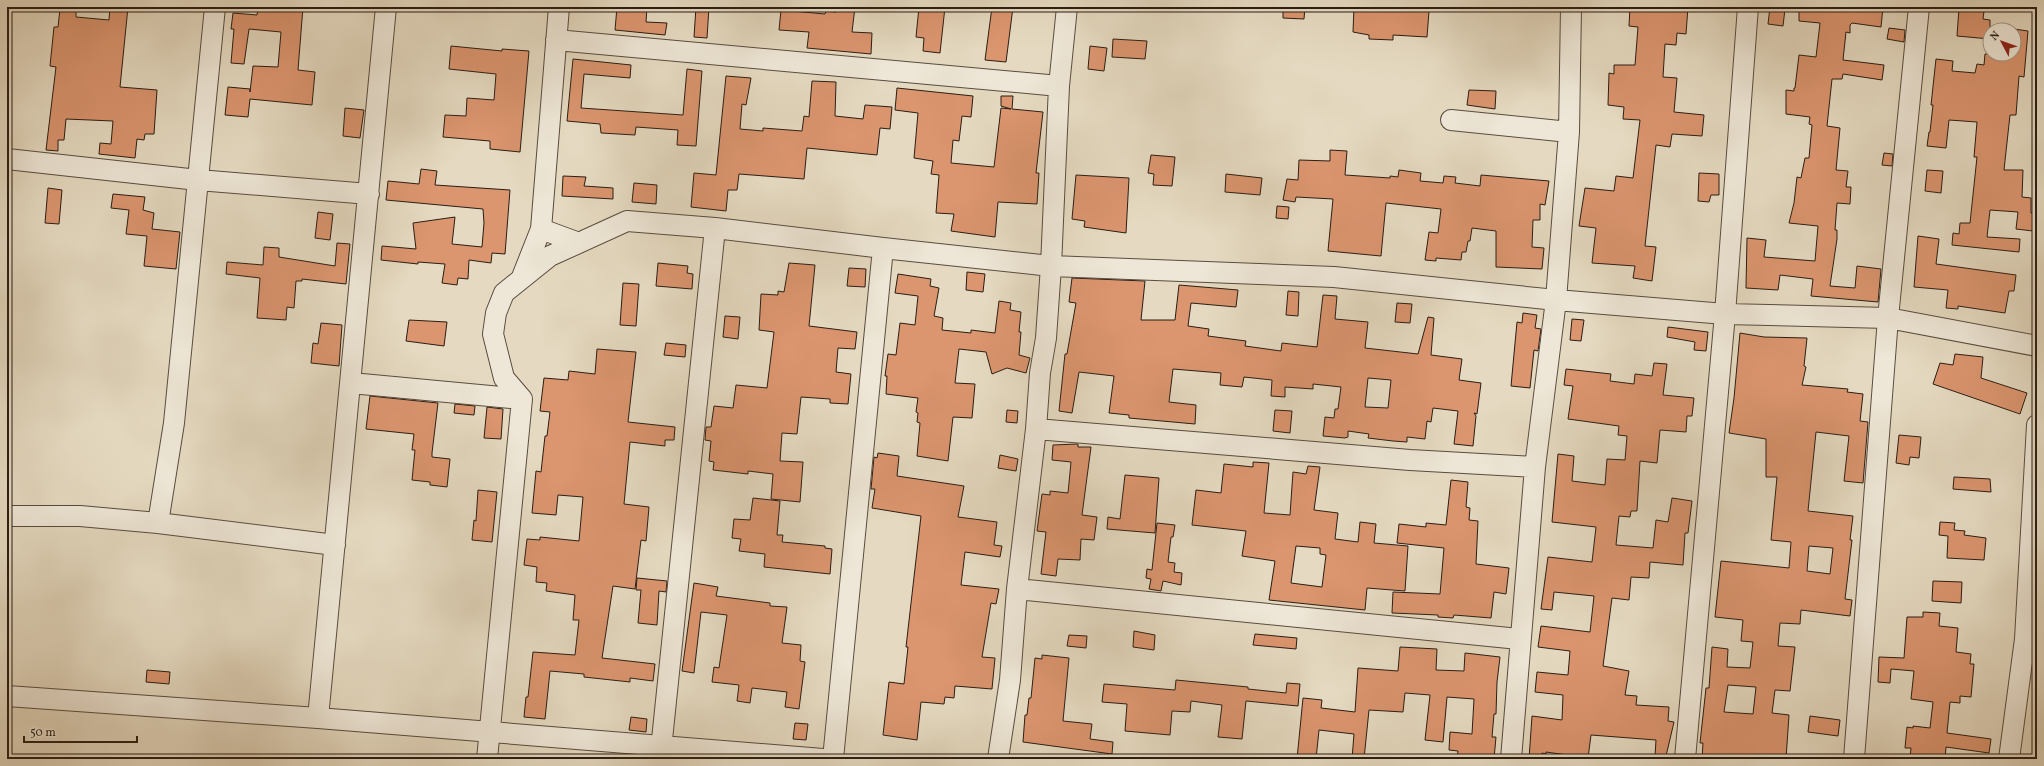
<svg xmlns="http://www.w3.org/2000/svg" width="2044" height="766" viewBox="0 0 2044 766" font-family="Vollkorn,serif">
	<rect width="100%" height="100%" fill="#e5dac1"/>
	<filter id="stains"><feTurbulence type="fractalNoise" baseFrequency=".005" numOctaves="4"/><feColorMatrix values="0 0 0 0 .2 0 0 0 0 .09 0 0 0 0 .02 0 0 0 .5 -.17"/></filter>
	<radialGradient id="worn" r=".72"><stop offset=".6" stop-color="#630" stop-opacity="0"/><stop offset="1" stop-color="#630" stop-opacity=".3"/></radialGradient>
	<!-- building -->
	<path fill="#db956f" stroke="#2a1d14" fill-rule="evenodd" d="M110,7H128L120,87L157,90L154,134H145L144,140L137,139L135,158L99,154L100,143L111,144L113,121L66,119L64,140H58V151L46,150L56,67L50,66L54,27H58L60,9L76,11V17L109,20Z
		M258,7H303L298,70L315,72L312,105L250,99L248,117L225,115L228,87L250,89V92L253,66L278,67L281,32L249,29L244,64L231,63L234,29H231L233,13L257,15Z
		M617,7H647L646,22L667,23L665,35L615,30Z
		M696,7H709L707,38L694,37Z
		M836,7H855L852,32L872,33L871,54L807,48L809,32L779,30L781,10L825,14L826,11L836,12Z
		M919,7H945L940,53L923,51L924,38L916,37Z
		M992,7H1013L1006,62L985,60Z
		M1283,7H1305L1304,19L1283,18Z
		M1354,7L1429,11L1427,37L1393,35V40L1369,39V35L1353,32Z
		M1630,7H1688L1686,34L1677,33L1676,45L1665,44L1663,77L1677,78L1674,112L1704,115L1702,136L1672,134L1670,147L1656,145L1645,246L1656,247L1652,281L1633,278L1635,266L1592,263L1596,228L1579,226L1585,188L1614,191L1616,176L1633,178L1640,120L1623,119L1624,107L1608,105L1609,73L1614,74V65H1635L1638,27L1629,26Z
		M1770,7L1785,9L1783,26L1768,24Z
		M1799,7H1883L1881,27L1852,23L1850,25V33L1846,32L1843,60L1884,65L1882,80L1843,74L1842,79H1832L1827,126L1840,128L1836,170L1848,171L1846,187H1851L1850,204L1837,203L1835,230H1837V239L1830,286L1855,288L1857,266L1881,269L1878,302L1811,296L1813,279L1780,275L1778,290L1746,288L1747,238L1766,240L1764,257L1815,261L1818,226L1789,223L1794,203L1797,177L1801,178L1805,158H1809L1812,125L1809,124L1810,117L1786,114V90L1794,91V88H1795L1799,55L1816,57L1820,23L1799,21Z
		M1959,8L1984,11L1983,19L1990,20V39L1957,36Z
		M1889,28L1905,30L1904,42L1887,39Z
		M2014,29L2028,31L2024,77L2019,76L2016,115H2010L2004,170H2023L2022,197L2031,198V213L2037,214V226L2033,225V231L2016,229L2018,212L1990,210L1987,237L2020,239L2019,252L1952,245L1953,233L1959,234L1960,223H1970L1977,157H1974L1977,122L1949,120L1946,148L1927,146L1929,132H1930L1933,105H1931L1936,59L1953,61L1952,71L1975,73L1977,64L1984,65L1985,54H2014Z
		M1113,39L1147,41L1145,59L1112,57Z
		M451,46L502,51V49L529,51L520,152L490,149V141L443,137L445,115L466,116L467,98L494,100L496,74L449,69Z
		M1090,46L1107,48L1104,71L1088,69Z
		M573,59L631,65L630,78L584,74L581,108L683,115L687,69L702,71L696,146L677,145L678,130L636,127L635,135L601,133L600,124L567,121Z
		M726,76L751,78L746,105L742,104L740,129L763,131V128L802,131L804,116L809,117L812,81L836,82L835,116L863,119L865,105L892,107L890,129L880,128L877,155L807,148L804,179L739,174L737,190H728L726,211L691,207L694,173L716,175Z
		M897,88L973,96L971,117L962,116L959,141L953,140L951,163L994,167L1001,108L1011,109L1001,106V96H1013L1012,109L1043,112L1036,173H1039L1037,204L998,202L995,237L951,231L954,214L936,213L939,175L931,174L933,161L914,158L918,113L895,110Z
		M1469,90L1496,91L1495,109L1467,105Z
		M345,108L364,110L360,138L343,136Z
		M1330,150L1347,151L1345,175L1390,178V176L1398,177L1399,170L1421,173L1420,181L1443,183L1444,176L1456,177L1455,183L1480,186L1481,175L1549,181L1545,205L1540,204V220H1533L1532,247L1544,248L1542,269L1496,267V231L1472,228L1470,241H1468L1466,252H1462L1461,260L1436,258V261L1425,260L1429,232L1438,233L1441,209L1386,203L1381,256L1328,251L1333,199L1296,197L1295,202L1283,200L1287,179L1298,180L1299,160L1330,161Z
		M1884,153L1893,154L1892,166L1882,165Z
		M1151,155L1175,157L1172,186L1153,185L1154,174L1148,173Z
		M421,169L437,171L435,185L510,190L505,254L492,253L491,263L469,260L468,279L458,278L457,285L442,283L445,264L418,262V264L381,260L382,246L416,249L413,223L455,217L452,244L482,247L484,223L483,209L386,200L388,181L419,184Z
		M1927,170L1943,171L1941,193L1925,191Z
		M1699,173L1719,174V195H1711L1709,202L1698,201Z
		M1226,174L1262,178L1260,195L1225,192Z
		M1076,175L1129,178L1126,233L1084,227L1085,221L1072,219Z
		M563,176L586,177L584,186L613,188V199L562,196Z
		M634,183L657,185L656,204L632,202Z
		M48,188L62,190L59,224L45,223Z
		M113,194L145,197L143,210L154,213L152,229L180,232L176,269L144,266L147,236L126,234L129,210L111,208Z
		M1277,206L1289,207L1288,219L1276,218Z
		M318,212L333,214L330,240L315,238Z
		M1918,236L1939,239L1936,264L2016,275L2014,291H2009L2005,313L1958,306V309L1946,308L1948,290L1914,287Z
		M337,243L350,244L346,284L302,279V281H296L294,308L287,307L286,320L257,318L260,278L226,274L227,262L263,265L264,247L279,248V257L335,266Z
		M658,263L688,266L687,273L693,274L692,289L656,286Z
		M789,263L815,265L809,326L857,332L855,349L838,348L836,372L851,374L848,404L830,403V399L801,397L797,434L782,433L780,461L803,462L800,502L771,499L773,474L748,471V474L713,470L714,462L709,461L711,441L705,440L706,427H711L714,406L733,408L736,385L767,388L774,332L759,330L761,294L778,295V291L784,292Z
		M849,268L866,269L865,287L847,286Z
		M967,272L985,274L983,292L966,290Z
		M898,274L931,279L930,286L939,288L934,316L943,318L942,330L971,333V330L995,333L999,301L1011,303L1010,310L1021,312L1019,332H1021L1019,355L1030,358L1026,373L1007,368L992,374L986,352L959,349L955,383L975,384L972,418L953,417L948,461L917,456L920,423L917,422L918,413L916,412L918,398L886,394L887,376H885L888,354L896,355L900,323L915,325L918,296L895,293Z
		M1072,278L1145,281L1141,320H1175L1179,285L1238,290L1236,307L1191,303L1188,326L1209,329L1208,336L1246,341L1245,346L1281,351L1282,343L1317,347L1323,295L1337,296L1335,319L1368,322L1365,348L1418,354L1428,317L1434,318L1431,355L1462,359L1459,380L1481,383L1477,414L1474,413L1476,416L1473,446L1454,444L1458,411L1433,408L1431,422L1427,421L1425,439L1407,437V442L1393,441L1368,438L1369,434L1348,431V437L1345,438L1323,436L1325,417L1334,418L1335,409H1338L1341,387L1313,384V389L1285,387V397L1271,396L1272,380L1244,377L1242,387L1220,385L1221,373L1173,369L1169,402L1196,405L1195,424L1129,418V415L1109,413L1114,376L1079,372L1072,413L1059,411L1065,354H1067L1076,303L1069,302ZM1368,378L1391,380L1388,408L1365,407Z
		M623,283L639,284L636,326L620,325Z
		M1288,291L1299,292L1298,316L1286,315Z
		M1397,303L1412,304L1410,323L1395,322Z
		M1523,313L1537,315L1535,328L1541,329L1538,351L1534,350L1530,388L1511,386L1517,322L1522,323Z
		M725,316L740,317L738,339L723,337Z
		M1572,319L1584,320L1581,341L1570,340Z
		M409,320L447,322L444,346L406,341Z
		M321,323L342,325L339,366L311,363L313,343L318,344Z
		M1668,327L1708,332L1706,351L1694,350L1695,342L1667,337Z
		M1740,333L1764,337L1807,338L1804,366L1806,367L1802,385L1848,389L1847,392L1863,394L1860,421L1868,422L1863,483L1844,481L1849,436L1816,432L1808,511L1853,516L1850,540H1852L1845,599L1852,600L1850,616L1801,610L1800,624L1780,623L1778,646L1795,647L1790,691L1775,690L1772,713L1789,715L1786,759L1724,757V759H1702L1703,743H1700L1706,688H1709L1712,647L1728,649L1727,667L1750,668L1753,642L1741,641L1743,620L1715,617L1721,561L1789,568L1791,542L1771,540L1777,477H1766V439L1729,433L1734,398ZM1809,546L1833,548L1830,574L1807,571ZM1728,685L1756,687L1753,714L1724,712Z
		M666,343L686,345L685,357L664,355Z
		M597,349L636,352L628,422L675,427L674,440H665V446L630,442L624,504L649,507L646,541L641,540L635,589L613,586L602,658L655,664L653,681L630,678V682L584,677V674L550,671L545,719L524,717L526,697H528L533,652L575,655L579,620H573L575,595L546,591L547,583L536,582L537,567L524,565L527,539L540,540V537L579,541L583,497L558,495L556,515L532,513L536,471L541,472L545,436H547L550,412L540,411L544,378L568,380L569,371L595,374Z
		M1955,354L1983,357L1981,378L2027,393L2020,414L1933,384L1940,363L1953,365Z
		M1654,363L1667,364L1663,395L1694,398L1692,416H1687L1686,432L1660,430L1657,463L1640,461L1637,511H1631L1630,517L1619,516L1616,545L1653,548L1656,520L1668,522L1672,498L1692,501L1688,533H1685L1683,565L1650,562L1649,578L1631,577L1629,600L1612,598L1603,666L1629,671L1625,695L1637,696L1636,705L1669,707L1668,721L1674,722L1666,756H1655L1656,740L1591,735L1588,758L1546,752V754L1542,753V759H1529L1532,716L1562,720L1563,695L1535,692L1537,672L1568,675L1570,651L1538,647L1541,626L1590,632L1594,596L1554,592L1552,610L1541,609L1548,557L1592,562L1596,527L1552,522L1558,454L1574,456L1572,481L1605,485L1607,459L1625,460L1627,436L1618,435L1619,426L1568,419L1573,386L1564,385L1566,369L1611,374L1610,381L1634,384L1635,374L1652,376Z
		M370,396L438,403L432,453V457L450,459L447,487L430,485V482L412,480L415,450H412L414,434L366,429Z
		M455,404L475,406L474,415L454,413Z
		M487,407L503,409L501,439L484,438Z
		M1007,410L1018,411L1017,423L1006,422Z
		M1275,410L1292,411L1290,433L1273,431Z
		M1899,435L1921,437L1919,458L1910,457L1909,465L1896,463Z
		M1078,444V447H1091L1082,515L1097,517L1094,540L1081,539L1080,560L1058,559L1056,576L1041,574L1046,532L1037,531L1042,494L1050,495V491L1068,493L1071,462L1052,460L1053,445Z
		M878,453L899,456L897,476L964,486L958,517L997,522L994,545L1002,546L1000,557L965,552L961,585L999,589L996,604L991,603L982,657L995,658L992,689L955,686L954,698L945,697L944,704L921,702L917,740L883,735L889,682L904,684L908,647H906L921,516L872,508L875,489H871L874,457L877,458Z
		M1000,455L1018,459L1016,471L998,468Z
		M1253,462L1269,463L1264,513L1290,515L1293,472L1306,474L1308,466L1320,467L1314,510L1338,513L1335,539L1358,542L1360,522L1376,524L1374,543L1408,546L1405,591L1367,588L1365,610L1269,600L1275,561L1242,556L1246,531L1192,525L1196,490L1221,493L1224,464L1253,467ZM1296,546L1320,548V554L1326,555L1322,587L1291,583Z
		M1125,475L1159,478L1155,533L1107,529L1108,517L1120,519Z
		M1954,477L1990,479L1991,492L1953,489Z
		M1451,480L1468,482L1466,507L1470,508L1469,520L1478,521L1476,564L1509,568L1506,594L1494,592L1491,618L1454,615L1453,618L1438,617V615L1392,613L1393,592L1440,594L1444,548L1397,543L1399,524L1426,527V523L1446,525Z
		M478,490L497,492L492,542L472,540L474,520L476,521Z
		M753,498L780,501L777,535H783L782,542L825,546V548L832,549L830,574L764,567L765,554L739,551L741,539L732,538L734,519L750,520Z
		M1940,522L1955,523L1954,530L1965,531L1964,535L1986,538L1984,560L1947,558L1948,536L1939,535Z
		M1157,523L1175,525L1173,537H1171L1168,562L1175,563L1174,572L1182,573L1181,585L1163,581L1161,591L1149,589L1151,579L1146,578L1147,569L1152,570Z
		M637,578L667,581L666,592L659,591L657,625L638,623L641,590H636Z
		M1933,581L1962,582L1961,603L1932,601Z
		M694,583L718,587L716,596L770,603V606L787,607L782,643L801,645L800,661L805,662L799,709L785,707L787,692L752,688L750,703L737,701L739,685L712,682L714,667L719,668L727,615L701,612L694,673L682,671Z
		M1923,612L1940,613L1939,626L1958,628L1956,652L1971,654L1970,664H1974L1971,697L1960,696V703L1950,702L1947,733L1991,739L1989,753L1946,747L1945,759H1910L1911,748H1905L1907,727L1913,728V726L1930,728L1933,702L1911,699L1914,671L1891,669L1890,683L1878,682L1879,657L1904,658L1907,617H1923Z
		M1134,631L1155,635L1154,650L1133,647Z
		M1255,634L1297,638L1296,649L1253,645Z
		M1069,635L1087,636L1086,648L1067,646Z
		M1400,647L1437,649L1436,670L1464,671L1465,653L1500,657L1497,682L1496,714H1494L1492,737H1496L1494,759H1457L1458,751L1449,750L1450,732L1472,734L1474,699L1447,697L1443,742L1425,740L1430,695L1405,693L1403,712L1369,710L1364,759H1352L1354,734L1319,730L1316,759H1297L1303,698L1322,700L1321,708L1355,712L1358,668L1398,671Z
		M1042,655L1069,658L1063,721L1092,724L1090,739L1113,742L1112,754L1023,742L1025,715H1027L1029,698H1031L1035,658L1042,659Z
		M147,670L170,672L169,684L146,682Z
		M1176,680L1248,687V689L1286,693L1287,683L1300,684L1298,706L1246,701L1242,739L1218,737L1222,705L1191,701L1190,712L1172,711L1170,735L1125,731L1127,704L1102,702L1104,684L1175,690Z
		M1810,716L1840,720L1838,736L1808,732Z
		M631,717L647,719L646,732L629,730Z
		M795,723L808,724L806,740L793,739Z"/>
	<g fill="none" stroke-linecap="round" stroke-linejoin="round">
		<defs>
			<path id="minor" d="M559,7L541,229L579,243
				M556,40L1059,86
				M1451,120L1569,132
				M7,159L198,180L369,194
				M522,277L541,229
				M351,383L522,399
				M1036,429L1410,460L1535,467
				M7,516H80L158,523L335,545
				M158,523L174,423L215,7
				M1017,589L1519,639
				M7,696L318,718L823,759
				M318,718L386,7
				M487,759L522,399L504,378L493,334L496,313L504,293L550,256L627,221L715,228L883,248L1051,266L1334,277L1556,300L1725,314L1888,318L2037,346
				M660,759L715,228
				M833,759L883,248
				M998,759L1010,680L1017,589L1036,429L1040,373L1046,338L1051,266L1059,86L1067,7
				M1511,759L1535,467L1556,300L1569,132L1571,7
				M1685,759L1725,314L1748,7
				M1854,759L1888,318L1919,7
				M2009,759L2025,639L2037,425"/>
		</defs>
		<!-- minor casing -->
		<use href="#minor" stroke="#594c3f" stroke-width="22"/>
		<!-- minor -->
		<use href="#minor" stroke="#eee7d7" stroke-width="20"/>
	</g>
	<!-- margin -->
	<rect width="2044" height="766" fill="none" stroke="#e5dac1" stroke-width="24"/>
	<rect x="8" y="8" width="2028" height="750" fill="none" stroke="#2a1d14" stroke-width="2"/>
	<rect x="12" y="12" width="2020" height="742" fill="none" stroke="#2a1d14"/>
	<!-- north arrow -->
	<g transform="translate(2002 42) rotate(311)"><circle r="19" fill="#eee7d7" stroke="#a09689"/>
	<path d="M0-3L7 15L0 10L-7 15Z" fill="#8f2418"/>
	<text y="-6" font-size="11" font-weight="bold" text-anchor="middle" fill="#2a1d14">N</text>
	</g>
	<!-- scale -->
	<path d="M24 736v6h113v-6" fill="none" stroke="#2a1d14" stroke-width="2"/>
	<text x="30" y="736" font-size="12" fill="#2a1d14" stroke="#eee7d7" stroke-width="3" paint-order="stroke">50 m</text>
	<rect width="100%" height="100%" filter="url(#stains)"/>
	<rect width="100%" height="100%" fill="url(#worn)"/>
</svg>
